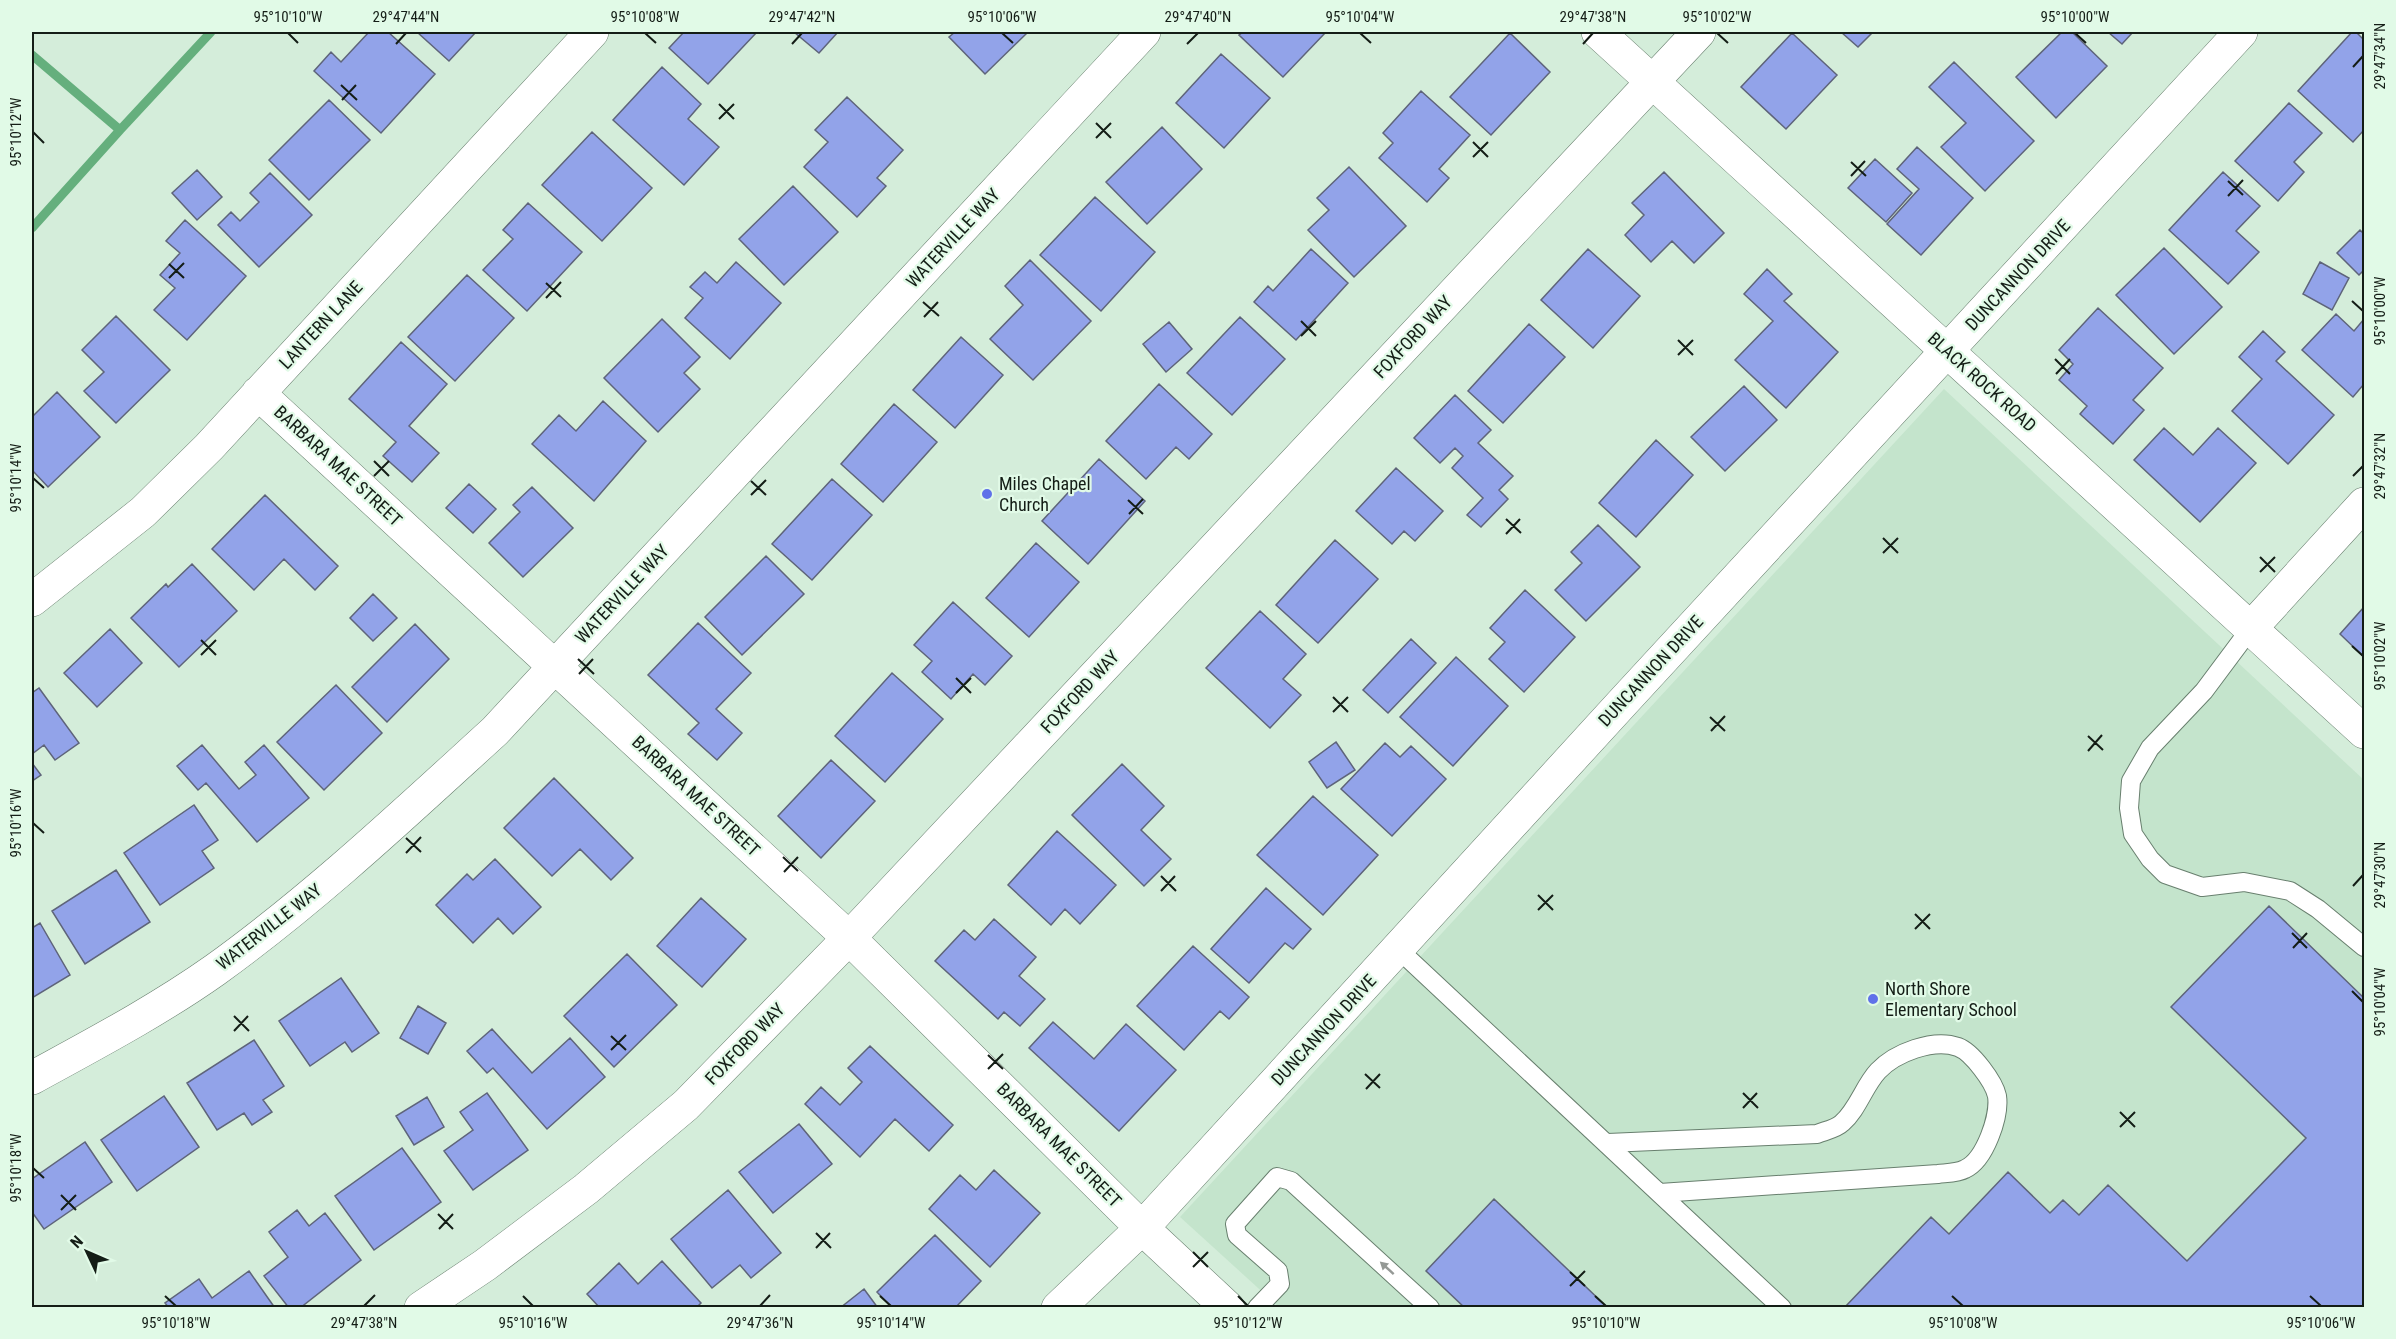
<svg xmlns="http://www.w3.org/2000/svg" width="2396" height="1339" viewBox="0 0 2396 1339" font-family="'Roboto Condensed',sans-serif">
	<rect width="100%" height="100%" fill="#d4edda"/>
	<!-- built -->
	<path fill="#c4e4cc" d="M1944,389L2364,780V1307H1279L1180,1217Z"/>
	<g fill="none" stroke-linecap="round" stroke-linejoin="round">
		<!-- stream -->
		<path stroke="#65af7d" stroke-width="9" d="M32,55L120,130L211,32
			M32,228L120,130"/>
	</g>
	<!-- building -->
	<path fill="#92a3e9" stroke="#5e647a" stroke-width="1.5" d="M369,32H388L435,74L381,133L314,71L331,52L341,62Z
		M417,32H476L449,61Z
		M684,32H757L708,84L669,48Z
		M794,32H838L819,53Z
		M955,32H1028L985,74L949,37Z
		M1243,32H1326L1283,77L1239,35Z
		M1841,32H1873L1858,47Z
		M2062,32H2072L2107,66L2056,118L2016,77Z
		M2108,32H2133L2122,44Z
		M2352,32H2356L2364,40V130L2353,142L2298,91Z
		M1510,33L1550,72L1491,135L1450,97Z
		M1792,33L1837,75L1786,129L1741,87Z
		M1221,54L1270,98L1224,148L1176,103Z
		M1954,62L2034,141L1985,191L1941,147L1966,123L1929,87Z
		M662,67L701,104L688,119L719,147L684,185L613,120Z
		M1421,91L1470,135L1439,169L1449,178L1427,202L1379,158L1393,143L1383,133Z
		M847,97L903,150L877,178L886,186L857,217L804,167L828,142L815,130Z
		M329,100L370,140L309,200L269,160Z
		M2289,103L2322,133L2294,162L2304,172L2278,201L2235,161Z
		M1162,127L1202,169L1147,224L1106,182Z
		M592,132L652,188L602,241L542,185Z
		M1917,147L1973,198L1921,255L1887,224L1919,189L1897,169Z
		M1875,159L1912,193L1886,222L1848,188Z
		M1349,167L1406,226L1354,277L1308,230L1329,210L1317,198Z
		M197,170L222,197L197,220L172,193Z
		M1664,172L1724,233L1694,263L1672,241L1651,262L1625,235L1644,215L1632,203Z
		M2223,172L2260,206L2236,231L2259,252L2228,284L2169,230Z
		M270,173L312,215L259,267L218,225L231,212L240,221L259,202L250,193Z
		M793,186L838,232L784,285L739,239Z
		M1095,197L1155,252L1101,311L1040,255Z
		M528,203L582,252L527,311L483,270L513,239L503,230Z
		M185,220L246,276L187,340L154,310L175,288L160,275L180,253L166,241Z
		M2360,230L2364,234V270L2359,275L2337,253Z
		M2164,248L2222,307L2174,354L2116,295Z
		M1311,249L1348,283L1296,340L1254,302L1268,286L1273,291Z
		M1588,249L1640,296L1593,348L1541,300Z
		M1030,260L1091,321L1033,380L990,339L1023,305L1005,286Z
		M736,262L781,303L730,359L685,318L703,298L690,287L705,272L717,283Z
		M2320,262L2349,278L2332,310L2303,294Z
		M1767,269L1792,294L1784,301L1838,352L1786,408L1735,360L1773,321L1744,294Z
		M467,275L514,318L455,381L408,337Z
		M2098,308L2163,368L2133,400L2144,410L2113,444L2080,414L2087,406L2059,380L2073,364L2059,350Z
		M2336,314L2354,331L2364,319V384L2353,397L2302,350Z
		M116,316L170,370L116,423L84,391L104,372L82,350Z
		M1240,317L1285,359L1232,415L1187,373Z
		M662,319L700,357L684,373L700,389L658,432L604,378Z
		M1169,322L1192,349L1166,372L1143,344Z
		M1529,324L1565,357L1503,423L1468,391Z
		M2263,331L2285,352L2276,361L2334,415L2288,464L2232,411L2262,379L2239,357Z
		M961,337L1003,375L955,428L913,390Z
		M401,342L447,384L409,426L439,453L412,482L383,456L396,442L349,399Z
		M1159,384L1212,434L1189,459L1176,447L1146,479L1106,441Z
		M1744,386L1777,420L1725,471L1691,437Z
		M57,392L100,437L48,487L32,470V417Z
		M1455,395L1491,430L1478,443L1513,476L1499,490L1508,499L1481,527L1467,515L1483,498L1452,468L1463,456L1455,448L1440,463L1414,438Z
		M603,401L646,441L594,501L532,444L559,415L576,431Z
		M894,404L937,442L883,502L841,464Z
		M2164,428L2193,455L2218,428L2256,463L2200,522L2134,460Z
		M1656,440L1693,475L1636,537L1599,503Z
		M1099,459L1145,501L1088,564L1042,521Z
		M1396,468L1443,511L1415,541L1404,531L1392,544L1356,511Z
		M832,479L872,515L812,580L772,544Z
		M469,484L496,509L473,533L446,508Z
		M532,487L573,528L523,577L489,543L520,512L513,505Z
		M265,495L338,566L315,590L284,559L254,590L212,549Z
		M1598,525L1640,567L1586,621L1555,590L1582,563L1571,552Z
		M1335,540L1378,579L1318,643L1276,605Z
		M1036,543L1079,582L1029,637L986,598Z
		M766,556L804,594L742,655L705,617Z
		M192,564L237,611L179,667L131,618L166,584L168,587Z
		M1525,590L1575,637L1524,692L1489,659L1505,642L1490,628Z
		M373,594L397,618L373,641L350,618Z
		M953,602L1012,656L985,685L973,674L951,699L922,672L932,661L914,645Z
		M2364,607V657L2340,634Z
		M1260,611L1306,654L1283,679L1301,695L1270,728L1206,668Z
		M698,623L751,673L716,709L742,733L717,760L688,734L699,723L648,675Z
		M415,624L449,659L387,722L352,687Z
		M110,629L142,663L97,707L64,673Z
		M1411,639L1436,663L1388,713L1363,690Z
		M1456,657L1508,706L1453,766L1400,717Z
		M892,673L943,719L885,782L835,736Z
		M336,685L382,733L324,790L277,742Z
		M39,688L79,743L55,760L44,745L32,754V693Z
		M1336,742L1355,770L1327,788L1309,762Z
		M1385,743L1400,757L1411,746L1446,779L1392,836L1341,789Z
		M202,745L239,789L256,775L245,762L264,745L309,798L257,842L206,783L198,790L177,766Z
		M831,760L875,801L821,858L778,816Z
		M32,763L41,775L32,781Z
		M1122,764L1164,806L1141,830L1171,859L1144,886L1072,815Z
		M554,778L633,858L611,880L580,849L552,876L504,828Z
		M1313,796L1378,855L1323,915L1257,855Z
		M194,805L218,840L202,851L214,868L160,905L124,853Z
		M1057,831L1116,885L1080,924L1065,909L1051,925L1008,885Z
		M495,859L541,907L513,934L498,918L473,943L436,905L467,874L473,880Z
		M116,870L150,922L85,964L52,911Z
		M1266,888L1311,929L1293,949L1285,943L1249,983L1211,949Z
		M701,898L746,939L702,987L657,946Z
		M2269,906L2364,998V1308H1844L1931,1217L1949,1234L2008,1172L2050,1213L2063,1200L2079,1215L2108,1185L2187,1261L2306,1138L2171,1007Z
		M994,919L1036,957L1019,976L1045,999L1020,1026L1004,1012L998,1019L935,961L964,930L975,940Z
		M40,923L70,975L32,998V928Z
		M1193,946L1249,997L1229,1019L1220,1011L1184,1050L1137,1006Z
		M627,954L677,1005L614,1067L564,1016Z
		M341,978L379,1033L352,1052L345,1042L310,1066L279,1021Z
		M418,1006L446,1023L428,1054L400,1038Z
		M1053,1022L1094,1059L1126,1024L1176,1070L1119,1131L1029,1048Z
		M492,1029L532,1073L570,1038L605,1077L547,1129L493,1068L487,1073L467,1051Z
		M254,1040L284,1086L263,1100L272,1112L252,1125L244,1113L217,1130L187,1083Z
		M870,1046L953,1125L929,1151L895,1119L860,1157L805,1104L821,1087L840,1105L862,1082L848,1068Z
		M487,1093L528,1150L473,1190L444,1151L473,1130L460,1112Z
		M164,1096L199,1147L137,1191L101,1140Z
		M427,1097L444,1127L414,1145L396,1116Z
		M799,1124L832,1164L773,1213L739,1172Z
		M85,1142L112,1182L44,1229L32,1212V1179Z
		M402,1148L441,1202L374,1250L335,1196Z
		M994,1170L1040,1213L990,1267L929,1209L960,1175L976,1190Z
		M728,1190L781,1253L751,1278L740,1265L712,1288L671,1239Z
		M1494,1199L1608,1308H1465L1426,1271Z
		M297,1210L309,1226L325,1213L361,1260L300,1308H289L264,1276L288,1257L269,1232Z
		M935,1235L981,1281L955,1308H892L877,1292Z
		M662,1261L701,1303L696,1308H600L587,1294L619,1263L638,1284Z
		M249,1271L275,1308H169L165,1303L199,1279L212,1298Z
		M864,1289L878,1308H840Z"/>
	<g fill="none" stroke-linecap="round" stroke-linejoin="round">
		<defs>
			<path id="service" d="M2251,628L2204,691L2150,748L2131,781L2129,808L2133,834L2150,859L2165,874L2202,887L2244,882L2290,891L2318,909L2364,947
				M1398,949L1782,1308
				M1608,1143L1817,1134C1824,1131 1836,1129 1842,1123C1858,1109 1864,1086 1878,1071C1895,1053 1933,1038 1958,1047C1972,1052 1994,1082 1997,1096C2000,1116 1985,1160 1965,1169C1958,1173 1946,1173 1938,1174L1660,1193
				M1257,1308L1280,1284L1278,1271L1237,1235L1235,1224L1277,1177L1291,1181L1430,1308"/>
			<path id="minor" d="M258,393L849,938L1142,1228L1228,1308
				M32,600L143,512L209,447L592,32
				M2251,628L2364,504
				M32,1078C94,1044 157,1011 215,970C315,898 405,813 495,731L1144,32
				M421,1308L485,1265L586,1189L686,1105L849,938L1699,32
				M1058,1308L1142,1228L1624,701L2241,32"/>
			<path id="tertiary" d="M1598,32L2364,732"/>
		</defs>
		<!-- service casing -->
		<use href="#service" stroke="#687f6e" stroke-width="20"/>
		<!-- minor casing -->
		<use href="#minor" stroke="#687f6e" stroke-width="34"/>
		<!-- tertiary casing -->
		<use href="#tertiary" stroke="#687f6e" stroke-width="34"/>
		<!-- service -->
		<use href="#service" stroke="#fff" stroke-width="18"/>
		<!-- minor -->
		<use href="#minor" stroke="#fff" stroke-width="33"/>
		<!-- tertiary -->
		<use href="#tertiary" stroke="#fff" stroke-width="33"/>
	</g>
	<!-- one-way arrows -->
	<defs><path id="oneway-solid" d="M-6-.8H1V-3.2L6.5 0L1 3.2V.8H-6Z" transform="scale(1.5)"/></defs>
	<use fill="#959996" href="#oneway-solid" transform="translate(1387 1268) rotate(-138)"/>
	<!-- ticks -->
	<path fill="none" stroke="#141d16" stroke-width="2" d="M288,33L298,43M645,33L656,43M1002,33L1013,43M1360,33L1371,43M1717,33L1728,43M2075,33L2086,43M396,44L406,33M792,44L802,33M1187,44L1198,33M1583,44L1593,33M2353,67L2363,56M341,85L357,100M342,100L356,85M719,104L734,119M719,119L734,104M1096,123L1111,138M33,132L44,143M1096,138L1111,123M1473,142L1488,157M1473,157L1488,142M1851,162L1866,176M1851,176L1865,161M2228,181L2243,195M2228,196L2243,180M169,264L184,278M169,278L184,263M546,283L561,297M546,298L561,282M2352,301L2363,311M923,302L939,316M924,317L938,302M1301,321L1316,336M1301,336L1316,321M1678,340L1693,355M1678,355L1693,340M2055,359L2070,374M2056,374L2070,359M374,461L389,476M374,476L389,461M2353,476L2363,466M33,478L44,488M751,481L766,495M751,495L766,480M1128,500L1143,514M1129,514L1143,499M1506,519L1521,533M1506,534L1520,519M1883,538L1898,553M1883,553L1898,538M2260,557L2275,572M2260,572L2275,557M201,640L216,655M2352,646L2363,656M201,655L216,640M578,659L594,674M579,674L593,659M956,678L971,693M956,693L971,678M1333,697L1348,712M1333,712L1348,697M1710,717L1725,731M1711,731L1725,716M2088,736L2103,750M2088,751L2102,735M33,823L44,833M406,838L421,852M406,853L421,837M783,857L798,871M784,872L798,857M1161,876L1176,891M2353,886L2363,875M1161,891L1175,876M1538,895L1553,910M1538,910L1553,895M1915,914L1930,929M1915,929L1930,914M2292,933L2307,948M2293,948L2307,933M2352,991L2363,1002M234,1016L249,1031M234,1031L248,1016M611,1036L626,1050M611,1050L626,1035M988,1055L1003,1069M988,1069L1003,1054M1365,1074L1380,1088M1366,1089L1380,1074M1743,1093L1758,1108M1743,1108L1757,1093M2120,1112L2135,1127M2120,1127L2135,1112M33,1168L44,1178M61,1195L76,1210M61,1210L76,1195M438,1214L453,1229M439,1229L453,1214M816,1233L831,1248M816,1248L830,1233M1193,1252L1208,1267M1193,1267L1208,1252M1570,1272L1585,1286M1570,1286L1585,1271M165,1296L176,1306M523,1296L533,1306M880,1296L891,1306M1238,1296L1248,1306M1595,1296L1606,1306M1952,1296L1963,1306M2310,1296L2321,1306M364,1306L375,1295M760,1306L770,1295"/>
	<!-- markers -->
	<g fill="#6071e9" stroke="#e1fae7" stroke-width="2">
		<circle cx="987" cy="494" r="6"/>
		<circle cx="1873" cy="999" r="6"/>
	</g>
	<g text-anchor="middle" stroke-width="4.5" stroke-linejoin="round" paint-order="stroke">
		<!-- street labels -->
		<g font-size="18" fill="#141d16" stroke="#e1fae7">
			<text transform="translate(953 238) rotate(-47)" y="6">WATERVILLE WAY</text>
			<text transform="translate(2018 275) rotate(-47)" y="6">DUNCANNON DRIVE</text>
			<text transform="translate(321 325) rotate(-47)" y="6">LANTERN LANE</text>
			<text transform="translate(1413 337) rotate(-47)" y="6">FOXFORD WAY</text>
			<text transform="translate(1982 382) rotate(42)" y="6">BLACK ROCK ROAD</text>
			<text transform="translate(338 466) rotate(43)" y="6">BARBARA MAE STREET</text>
			<text transform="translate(622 594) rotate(-47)" y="6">WATERVILLE WAY</text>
			<text transform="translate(1651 671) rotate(-47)" y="6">DUNCANNON DRIVE</text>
			<text transform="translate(1080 692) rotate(-47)" y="6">FOXFORD WAY</text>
			<text transform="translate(696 796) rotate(43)" y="6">BARBARA MAE STREET</text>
			<text transform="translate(269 927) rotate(-38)" y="6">WATERVILLE WAY</text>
			<text transform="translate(1324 1030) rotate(-47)" y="6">DUNCANNON DRIVE</text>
			<text transform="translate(745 1044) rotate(-46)" y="6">FOXFORD WAY</text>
			<text transform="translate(1059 1145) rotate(45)" y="6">BARBARA MAE STREET</text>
		</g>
		<!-- poi labels -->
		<g font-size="18" fill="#141d16" stroke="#e1fae7" text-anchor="start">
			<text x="999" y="490">Miles Chapel<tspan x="999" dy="21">Church</tspan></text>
			<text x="1885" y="995">North Shore<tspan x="1885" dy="21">Elementary School</tspan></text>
		</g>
	</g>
	<!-- border -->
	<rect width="2396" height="1339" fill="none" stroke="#e1fae7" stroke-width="66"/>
	<!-- north arrow -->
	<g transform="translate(87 1252) rotate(314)" stroke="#e1fae7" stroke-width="4.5" paint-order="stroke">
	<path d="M0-4.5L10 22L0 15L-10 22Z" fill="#141d16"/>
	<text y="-9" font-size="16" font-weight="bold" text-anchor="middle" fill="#141d16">N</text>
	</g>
	<rect x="33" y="33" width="2330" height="1273" fill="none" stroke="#141d16" stroke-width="2"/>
	<g font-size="15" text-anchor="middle" fill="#141d16">
		<text x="288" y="22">95°10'10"W</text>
		<text x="406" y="22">29°47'44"N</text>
		<text x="645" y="22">95°10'08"W</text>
		<text x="802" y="22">29°47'42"N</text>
		<text x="1002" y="22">95°10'06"W</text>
		<text x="1198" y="22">29°47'40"N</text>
		<text x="1360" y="22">95°10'04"W</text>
		<text x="1593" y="22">29°47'38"N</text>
		<text x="1717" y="22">95°10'02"W</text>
		<text x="2075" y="22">95°10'00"W</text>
		<text transform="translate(2380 56) rotate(-90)" y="5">29°47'34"N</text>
		<text transform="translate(16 132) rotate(-90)" y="5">95°10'12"W</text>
		<text transform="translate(2380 311) rotate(-90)" y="5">95°10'00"W</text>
		<text transform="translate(2380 466) rotate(-90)" y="5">29°47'32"N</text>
		<text transform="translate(16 478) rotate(-90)" y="5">95°10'14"W</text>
		<text transform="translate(2380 656) rotate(-90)" y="5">95°10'02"W</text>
		<text transform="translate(16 823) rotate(-90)" y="5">95°10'16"W</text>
		<text transform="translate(2380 875) rotate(-90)" y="5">29°47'30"N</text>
		<text transform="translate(2380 1002) rotate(-90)" y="5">95°10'04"W</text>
		<text transform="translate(16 1168) rotate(-90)" y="5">95°10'18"W</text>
		<text x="176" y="1328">95°10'18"W</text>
		<text x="364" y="1328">29°47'38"N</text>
		<text x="533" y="1328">95°10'16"W</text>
		<text x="760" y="1328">29°47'36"N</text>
		<text x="891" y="1328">95°10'14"W</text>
		<text x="1248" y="1328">95°10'12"W</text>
		<text x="1606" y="1328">95°10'10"W</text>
		<text x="1963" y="1328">95°10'08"W</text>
		<text x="2321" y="1328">95°10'06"W</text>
	</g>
</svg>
